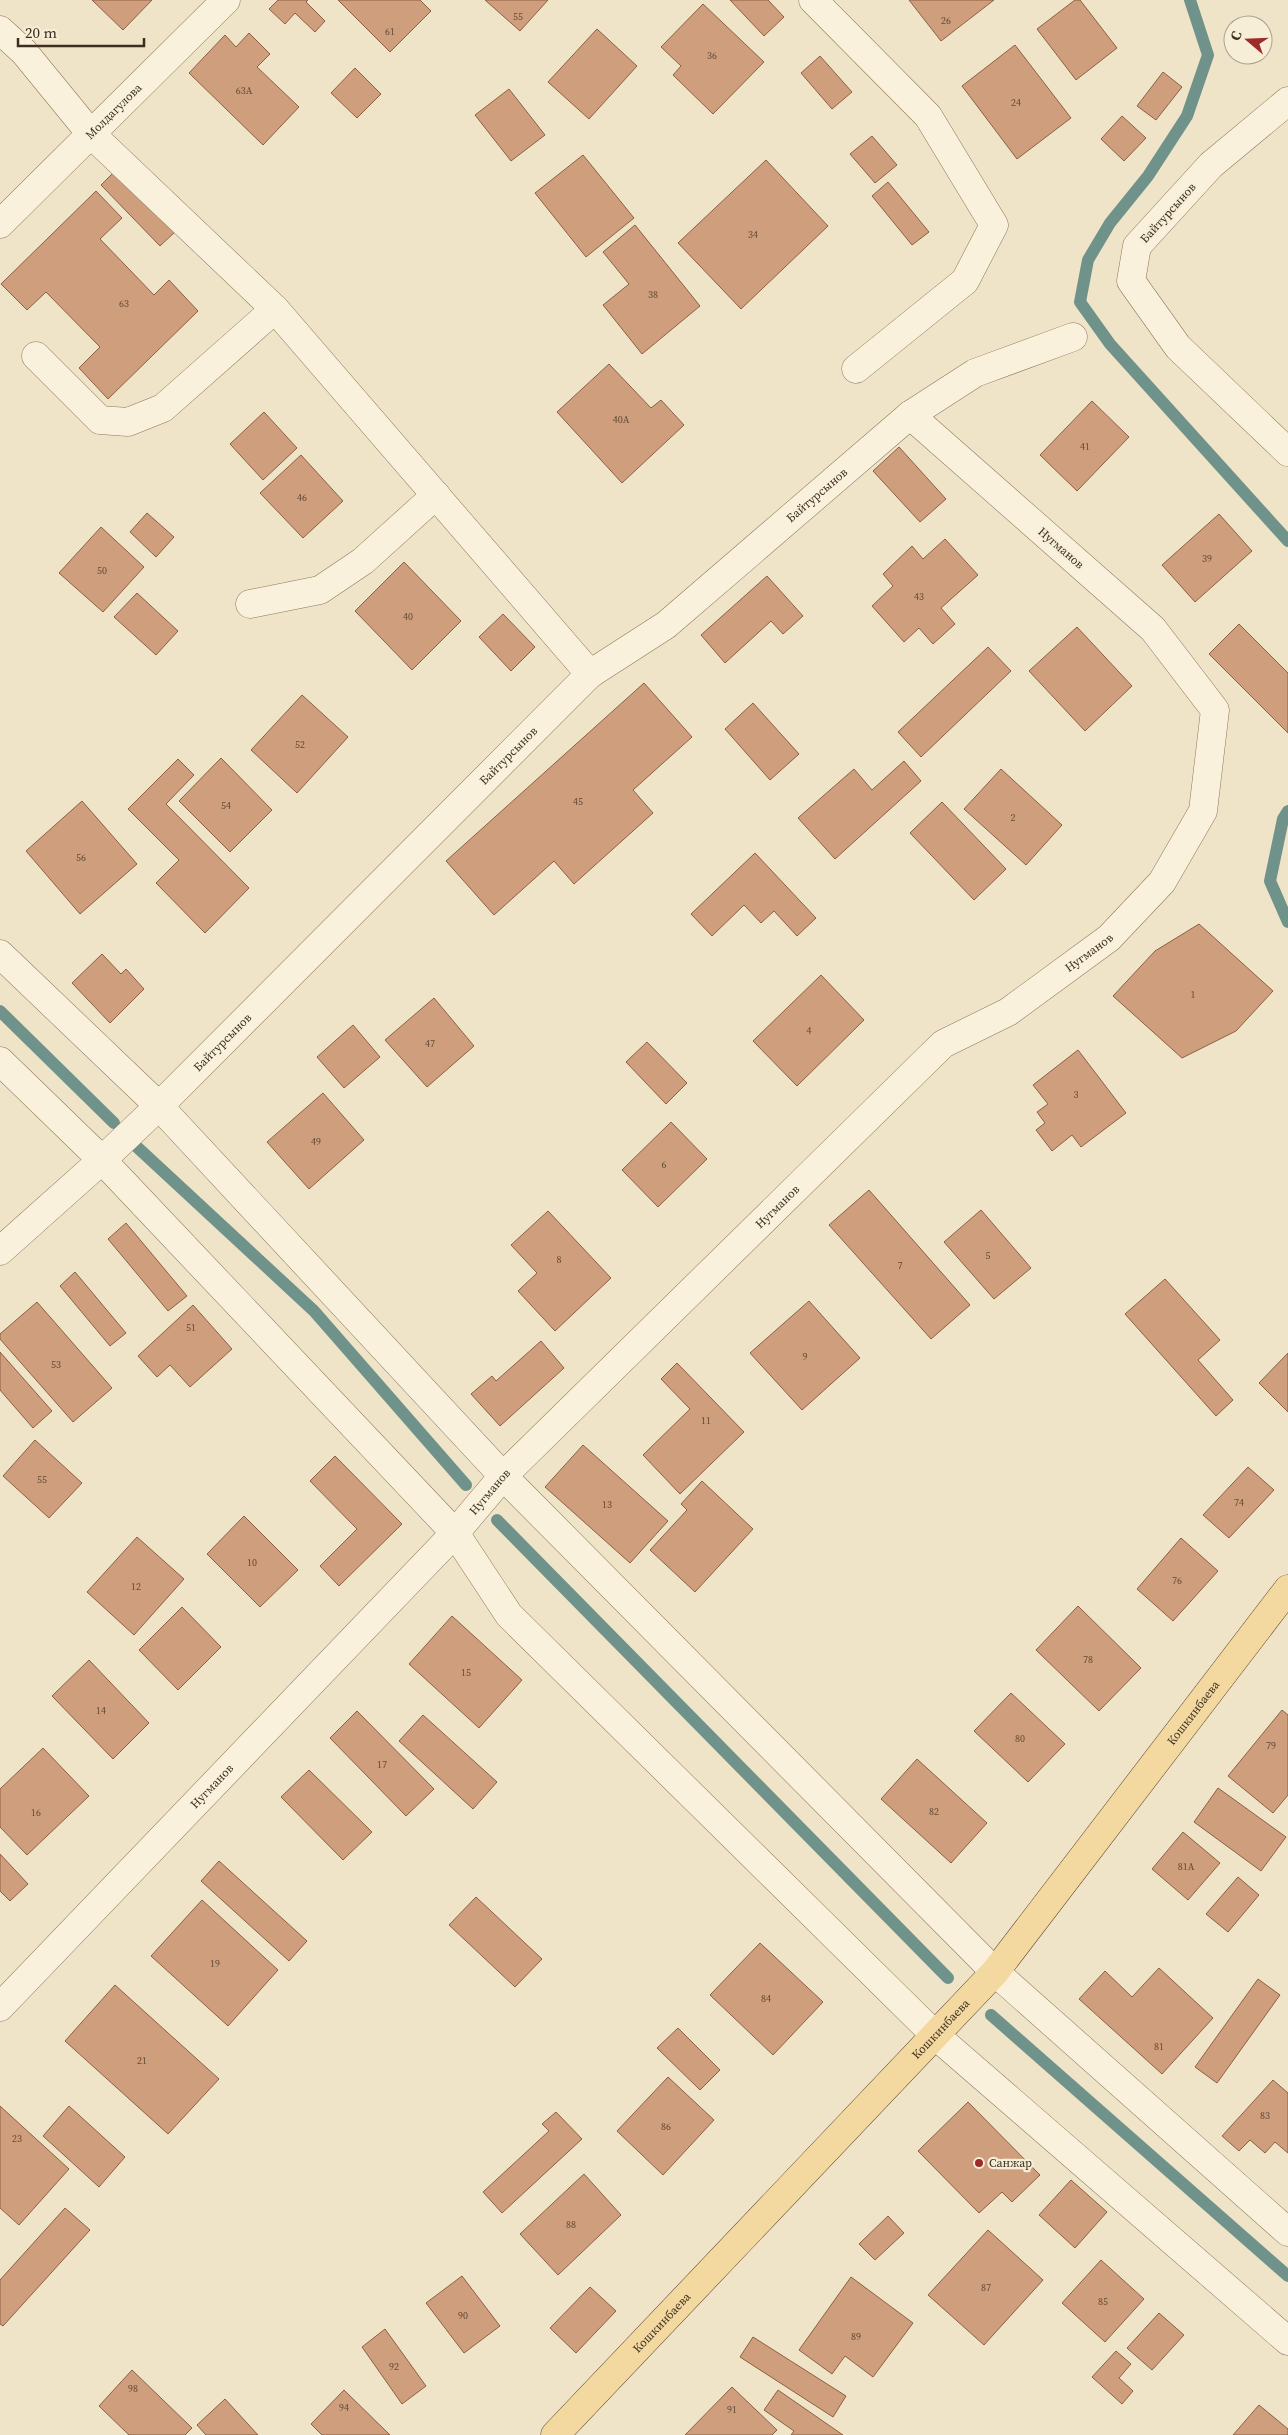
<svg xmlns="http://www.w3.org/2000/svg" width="1288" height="2435" viewBox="0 0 1288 2435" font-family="'Source Serif 4',serif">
	<rect width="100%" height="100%" fill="#f0e4c8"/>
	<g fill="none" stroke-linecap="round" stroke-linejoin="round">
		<!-- stream -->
		<path stroke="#6f938a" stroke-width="12" d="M1190,0L1208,55L1187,116L1148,176L1110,223L1088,260L1080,302L1110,344L1288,541
			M1288,811L1283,819L1270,881L1288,922
			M0,1011L114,1123
			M137,1147L314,1311L466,1485
			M497,1520L948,1978
			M991,2015L1288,2276"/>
	</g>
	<!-- building -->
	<path fill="#cf9f7d" stroke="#8d5f41" d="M92,0H152L123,30Z
		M278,0H308L306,2L325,21L315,32L295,13L285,24L269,9Z
		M338,0H420L431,11L390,52Z
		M485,0H548L520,31Z
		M730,0H768L784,17L764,36Z
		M909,0H994L941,41Z
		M1075,0H1080L1117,48L1076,80L1037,29Z
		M703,4L764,62L713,114L673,75L681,66L661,47Z
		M597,29L637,66L589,119L548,82Z
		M249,33L270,54L257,67L299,107L263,145L189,73L225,35L236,47Z
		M1015,45L1071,118L1017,159L962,86Z
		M820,56L852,92L832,109L801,73Z
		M355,68L381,94L357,118L331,93Z
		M1163,72L1182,87L1156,120L1137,106Z
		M509,89L545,135L511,161L475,115Z
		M1122,116L1146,138L1124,161L1101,139Z
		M872,136L897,165L875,183L850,154Z
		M583,155L634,218L586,257L535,193Z
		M766,160L828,226L741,309L678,243Z
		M116,170L176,231L160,246L101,185Z
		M888,182L929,232L912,245L872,196Z
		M96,191L122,218L100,239L154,295L169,280L198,311L108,399L79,368L100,347L46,292L27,310L1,284Z
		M635,225L700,306L642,354L603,305L629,284L603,252Z
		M609,364L651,408L661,400L684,425L622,483L557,412Z
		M1092,401L1129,437L1077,491L1040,455Z
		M264,412L297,448L263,480L230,444Z
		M899,447L946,499L920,522L873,471Z
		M301,455L343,501L303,538L260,493Z
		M147,513L174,537L156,557L130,532Z
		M1219,514L1252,551L1195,602L1162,565Z
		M101,527L144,567L103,612L59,573Z
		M945,539L978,575L941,608L955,624L933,644L919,628L904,642L872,606L893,586L883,574L912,546L923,559Z
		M404,562L461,621L412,670L355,611Z
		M767,576L803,616L783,634L771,621L725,663L701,635Z
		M137,593L178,631L156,655L114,617Z
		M503,614L535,647L511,671L479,637Z
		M1239,624L1288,673V733L1209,654Z
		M1077,627L1132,686L1085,731L1029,671Z
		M988,647L1011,671L921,757L898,732Z
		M644,683L692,737L633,790L653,813L574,884L554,861L494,915L446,861Z
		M302,695L348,737L297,793L251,750Z
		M753,703L799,754L770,780L725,729Z
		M221,758L272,810L230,852L179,801Z
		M178,759L194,775L166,804L249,888L205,933L156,883L179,860L128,809Z
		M904,761L921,781L835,859L798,818L854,769L872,790Z
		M1001,769L1062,825L1026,865L964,809Z
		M82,801L137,864L80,914L26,851Z
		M942,802L1006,869L974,900L910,833Z
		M755,853L816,918L797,936L774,911L761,923L744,905L712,936L691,914Z
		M1199,924L1273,991L1236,1031L1182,1058L1113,996L1155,951Z
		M102,954L121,974L126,969L144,989L110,1023L72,983Z
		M821,975L864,1020L797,1086L753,1041Z
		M434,998L474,1046L427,1087L385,1040Z
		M353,1025L380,1057L344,1088L317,1057Z
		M647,1042L687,1083L666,1104L626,1062Z
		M1078,1050L1126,1113L1081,1147L1072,1135L1052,1151L1036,1130L1045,1123L1037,1112L1048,1104L1033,1085Z
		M323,1093L364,1140L309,1189L267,1142Z
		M671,1122L707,1159L658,1207L622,1170Z
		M869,1190L970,1305L931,1339L829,1225Z
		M981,1210L1031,1268L994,1299L944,1242Z
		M548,1211L611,1278L555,1331L518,1291L537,1273L511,1245Z
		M126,1223L187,1296L168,1311L108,1239Z
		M75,1272L126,1333L110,1346L60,1286Z
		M1165,1279L1220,1340L1198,1360L1233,1400L1216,1416L1125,1314Z
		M809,1301L860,1358L802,1410L750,1353Z
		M37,1302L112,1388L73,1422L0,1339V1334Z
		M193,1305L232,1349L190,1387L170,1365L157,1377L138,1356Z
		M541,1341L564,1368L500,1426L471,1394L492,1376L496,1381Z
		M0,1352L52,1411L33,1428L0,1390Z
		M1288,1353V1412L1259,1383Z
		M677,1363L744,1432L680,1494L643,1455L690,1409L661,1379Z
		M35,1440L82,1483L49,1518L3,1476Z
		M583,1445L668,1521L630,1563L545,1487Z
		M335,1456L402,1524L339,1586L320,1566L357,1529L310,1481Z
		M1248,1467L1274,1490L1229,1538L1203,1515Z
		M702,1481L753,1529L695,1592L650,1550L687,1510L681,1504Z
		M244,1516L298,1570L260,1607L207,1554Z
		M137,1537L184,1579L134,1635L87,1592Z
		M1181,1538L1218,1571L1173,1621L1137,1589Z
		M1078,1606L1141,1668L1099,1711L1036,1650Z
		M182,1607L221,1647L178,1690L139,1650Z
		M452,1616L522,1680L479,1728L409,1664Z
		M89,1660L149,1723L113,1759L52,1696Z
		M1011,1693L1065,1744L1028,1782L974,1731Z
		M1282,1710L1288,1715V1795L1273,1813L1228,1776Z
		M357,1711L434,1789L406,1816L330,1738Z
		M423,1715L497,1782L473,1809L399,1741Z
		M43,1748L89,1796L27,1855L0,1827V1789Z
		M917,1759L987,1823L951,1863L881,1799Z
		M309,1770L372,1832L343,1860L281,1797Z
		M1218,1788L1286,1837L1261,1871L1194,1822Z
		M1183,1832L1220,1863L1188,1900L1152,1869Z
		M0,1854L28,1884L10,1901L0,1891Z
		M219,1861L307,1941L289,1961L201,1881Z
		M1238,1877L1259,1895L1228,1932L1206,1914Z
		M476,1897L542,1959L515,1987L449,1925Z
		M202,1900L278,1970L228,2026L151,1956Z
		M760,1943L823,2002L773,2055L710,1995Z
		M1159,1968L1213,2018L1162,2074L1079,1999L1105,1971L1132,1997Z
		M1258,1979L1280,1995L1217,2083L1195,2067Z
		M115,1985L219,2079L168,2134L65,2041Z
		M678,2028L720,2070L700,2090L657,2048Z
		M668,2077L714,2120L663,2175L617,2131Z
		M1273,2080L1288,2093V2153L1275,2142L1265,2153L1250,2140L1239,2151L1222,2136Z
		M968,2102L1040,2175L1012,2202L1002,2192L979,2213L918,2151Z
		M0,2106L69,2169L19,2225L0,2208Z
		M69,2106L125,2157L99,2187L43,2136Z
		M556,2112L582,2139L502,2213L483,2192L549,2131L542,2124Z
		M584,2174L621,2215L558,2275L520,2234Z
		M1071,2180L1107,2212L1075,2248L1039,2215Z
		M65,2208L90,2230L3,2326L0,2324V2280Z
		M888,2216L904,2233L875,2260L859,2244Z
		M988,2230L1043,2280L984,2345L928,2295Z
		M1101,2260L1144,2299L1105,2342L1062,2303Z
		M462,2276L500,2326L464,2353L426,2303Z
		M851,2277L913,2323L873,2377L845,2356L832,2374L799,2350Z
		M590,2287L616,2311L576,2353L550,2328Z
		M1159,2313L1184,2335L1152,2370L1127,2348Z
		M385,2329L426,2386L402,2404L362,2347Z
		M753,2337L846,2396L833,2417L740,2357Z
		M1116,2351L1131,2364L1119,2378L1133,2391L1122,2404L1092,2377Z
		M132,2370L192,2428L185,2435H129L99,2406Z
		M732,2387L777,2430L772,2435H685Z
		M344,2390L390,2435H322L311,2424Z
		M778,2390L843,2435H791L794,2431L764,2410Z
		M225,2399L258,2435H206L197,2425Z
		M1259,2405L1288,2429V2435H1233Z"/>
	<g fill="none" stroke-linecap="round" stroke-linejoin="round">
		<defs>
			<g id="minor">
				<path d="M813,0L928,116L994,225L965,281L856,369"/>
				<path d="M0,30L24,52L91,134L275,309L590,674"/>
				<path d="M1288,101L1211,165L1137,246L1131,281L1178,347L1288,452"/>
				<path id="s1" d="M0,224L226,0"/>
				<path d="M36,356L100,420L128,422L163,408L275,309"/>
				<path d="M250,604L320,590L363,561L436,495"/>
				<path d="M0,954L159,1106L503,1476L995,1972L1288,2232"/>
				<path d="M0,1061L102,1160L455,1533L509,1615L936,2036L1288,2341"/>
				<path id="s2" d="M0,1251L102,1160L159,1106L590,674L666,625L910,415L975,373L1073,337"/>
				<path id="s3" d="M0,2007L455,1533L503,1476L943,1044L1008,1012L1109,938L1162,882L1203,811L1215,710L1153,629L910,415"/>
			</g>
			<g id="major">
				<path id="s4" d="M555,2435L995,1972L1288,1589"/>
			</g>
		</defs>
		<!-- minor casing -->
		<use href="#minor" stroke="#8d765c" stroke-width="29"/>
		<!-- major casing -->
		<use href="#major" stroke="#5b4430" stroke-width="29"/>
		<!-- minor -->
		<use href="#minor" stroke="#faf1dc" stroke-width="28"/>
		<!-- major -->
		<use href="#major" stroke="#f3d9a0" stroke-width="28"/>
	</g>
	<!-- markers -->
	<circle fill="#9e2a2b" stroke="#f7eed8" stroke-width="2" cx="979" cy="2163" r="5"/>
	<g text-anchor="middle" stroke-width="4.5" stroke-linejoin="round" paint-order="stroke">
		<!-- number labels -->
		<g font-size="10" fill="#624a37">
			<text x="518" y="20">55</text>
			<text x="946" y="24">26</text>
			<text x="390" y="35">61</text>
			<text x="712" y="59">36</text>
			<text x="244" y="94">63А</text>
			<text x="1016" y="106">24</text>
			<text x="753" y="238">34</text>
			<text x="653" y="298">38</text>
			<text x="124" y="307">63</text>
			<text x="621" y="423">40А</text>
			<text x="1085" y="450">41</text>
			<text x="302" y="501">46</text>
			<text x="1207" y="562">39</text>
			<text x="102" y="574">50</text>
			<text x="919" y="600">43</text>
			<text x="408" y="620">40</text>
			<text x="300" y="748">52</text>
			<text x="578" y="805">45</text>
			<text x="226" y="809">54</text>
			<text x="1013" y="821">2</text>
			<text x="81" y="861">56</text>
			<text x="1193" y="998">1</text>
			<text x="809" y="1034">4</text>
			<text x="430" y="1047">47</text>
			<text x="1076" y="1098">3</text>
			<text x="316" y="1145">49</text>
			<text x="664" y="1168">6</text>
			<text x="988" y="1259">5</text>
			<text x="559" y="1263">8</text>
			<text x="900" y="1269">7</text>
			<text x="191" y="1331">51</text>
			<text x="805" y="1360">9</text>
			<text x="56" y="1368">53</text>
			<text x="706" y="1424">11</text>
			<text x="42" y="1483">55</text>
			<text x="1239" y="1506">74</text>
			<text x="607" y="1508">13</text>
			<text x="252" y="1566">10</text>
			<text x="1177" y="1584">76</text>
			<text x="136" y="1590">12</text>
			<text x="1088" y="1663">78</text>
			<text x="466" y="1676">15</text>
			<text x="101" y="1714">14</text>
			<text x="1020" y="1742">80</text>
			<text x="1271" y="1749">79</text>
			<text x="382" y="1768">17</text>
			<text x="934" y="1815">82</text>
			<text x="36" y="1816">16</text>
			<text x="1186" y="1870">81A</text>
			<text x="215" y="1967">19</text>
			<text x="766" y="2002">84</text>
			<text x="1159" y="2050">81</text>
			<text x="142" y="2064">21</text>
			<text x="1265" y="2119">83</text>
			<text x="666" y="2130">86</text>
			<text x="17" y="2142">23</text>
			<text x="571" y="2228">88</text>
			<text x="986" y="2291">87</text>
			<text x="1103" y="2305">85</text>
			<text x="463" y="2319">90</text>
			<text x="856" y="2340">89</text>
			<text x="394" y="2370">92</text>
			<text x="133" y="2392">98</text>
			<text x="344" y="2411">94</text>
			<text x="732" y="2413">91</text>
		</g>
		<!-- street labels -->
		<g font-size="12" fill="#3d2e20" stroke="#f7eed8">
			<text dy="4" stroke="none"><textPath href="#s1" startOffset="160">Молдагулова</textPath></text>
			<text transform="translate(1168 213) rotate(-48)" y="4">Байтурсынов</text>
			<text dy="4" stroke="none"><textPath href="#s2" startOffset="1115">Байтурсынов</textPath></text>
			<text transform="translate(1061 548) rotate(41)" y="4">Нугманов</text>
			<text dy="4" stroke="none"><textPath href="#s2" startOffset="710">Байтурсынов</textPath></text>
			<text dy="4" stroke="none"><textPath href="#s3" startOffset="1521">Нугманов</textPath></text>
			<text dy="4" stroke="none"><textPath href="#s2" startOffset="305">Байтурсынов</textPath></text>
			<text dy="4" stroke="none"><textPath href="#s3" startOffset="1116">Нугманов</textPath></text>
			<text dy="4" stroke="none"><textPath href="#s3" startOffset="711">Нугманов</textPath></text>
			<text dy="4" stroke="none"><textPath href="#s4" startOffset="965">Кошкинбаева</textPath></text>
			<text dy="4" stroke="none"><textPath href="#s3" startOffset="306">Нугманов</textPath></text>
			<text dy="4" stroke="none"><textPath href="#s4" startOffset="560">Кошкинбаева</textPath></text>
			<text dy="4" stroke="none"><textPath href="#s4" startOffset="155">Кошкинбаева</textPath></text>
		</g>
		<!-- poi labels -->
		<g font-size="12" fill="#3d2e20" stroke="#f7eed8" text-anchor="start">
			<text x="989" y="2167">Санжар</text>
		</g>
	</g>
	<!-- north arrow -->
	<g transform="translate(1248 40) rotate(289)"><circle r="24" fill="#f7eed8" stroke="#ada18e"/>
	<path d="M0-4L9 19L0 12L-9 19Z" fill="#9e2a2b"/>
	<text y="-8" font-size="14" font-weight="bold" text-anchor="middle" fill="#3d2e20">С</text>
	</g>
	<!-- scale -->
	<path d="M18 38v8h126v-8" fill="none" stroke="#3d2e20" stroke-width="2.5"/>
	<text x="25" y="38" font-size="15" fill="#3d2e20" stroke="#f7eed8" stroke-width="4" paint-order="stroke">20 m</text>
</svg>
